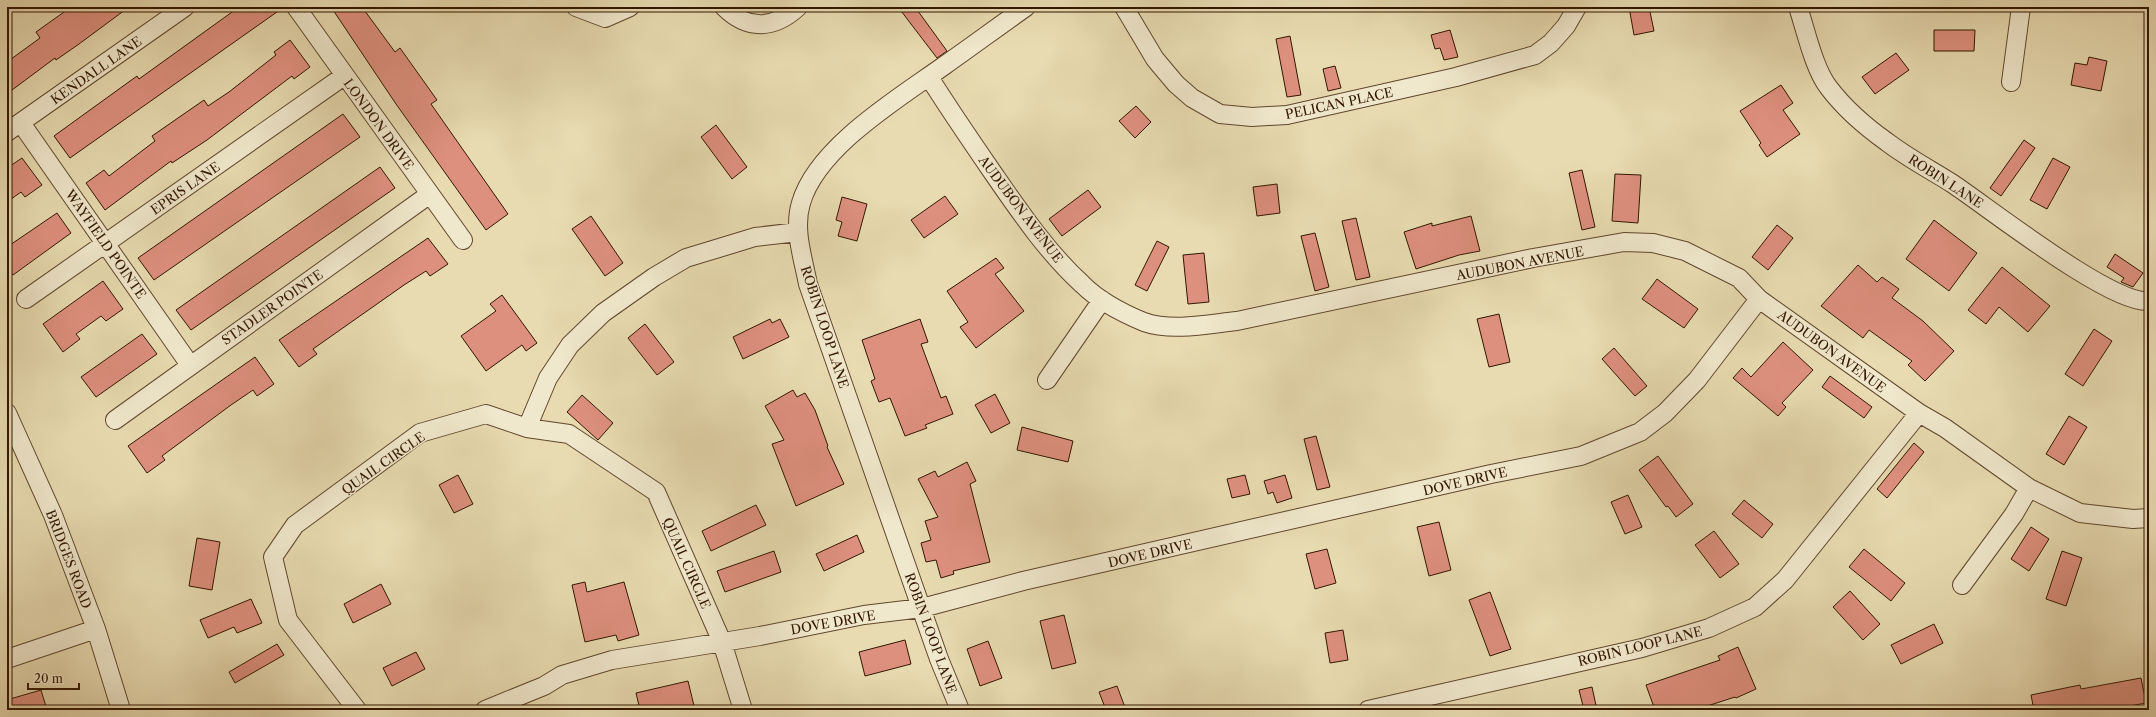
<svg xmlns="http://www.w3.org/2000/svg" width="2156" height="717" viewBox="0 0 2156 717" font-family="'Libre Caslon Text',serif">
	<rect width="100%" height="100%" fill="#e8dbb1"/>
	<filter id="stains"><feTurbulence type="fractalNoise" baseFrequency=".005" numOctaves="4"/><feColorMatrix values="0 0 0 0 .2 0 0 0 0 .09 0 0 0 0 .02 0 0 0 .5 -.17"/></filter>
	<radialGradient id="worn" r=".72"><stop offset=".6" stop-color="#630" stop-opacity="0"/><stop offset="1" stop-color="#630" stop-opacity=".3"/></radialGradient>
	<!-- building -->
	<path fill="#de907f" stroke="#321601" d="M71,7H129L79,44L56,60L55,58L12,90L7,83V62L40,38L36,32Z
		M239,7H284L70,158L54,136L137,76L139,79Z
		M331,7H362L395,52L400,48L437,100L431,104L508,214L486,230L396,104Z
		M898,7H915L947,51L937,58Z
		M1629,7H1649L1654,31L1634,35Z
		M1450,30L1458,57L1444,60L1440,48L1435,49L1431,35Z
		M1934,30H1975L1974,51H1934Z
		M1290,36L1301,95L1287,97L1276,39Z
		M290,40L310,67L294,79L292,76L207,140L172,163L171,161L105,210L86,183L104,170L109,176L155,141L152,136L204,100L208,106L229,92L276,55L274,52Z
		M1896,53L1909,70L1875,94L1862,77Z
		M2089,57L2107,61L2101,91L2071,85L2075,63L2087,65Z
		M1335,66L1341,88L1328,91L1323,69Z
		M1781,85L1793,103L1783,110L1800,134L1767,157L1759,145L1761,143L1740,111Z
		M1136,106L1151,122L1135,138L1119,121Z
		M343,114L360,137L154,280L138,258Z
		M716,125L747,167L732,179L701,137Z
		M2024,140L2035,148L2001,196L1990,188Z
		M22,158L42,185L25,197L21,192L7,202V168Z
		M2053,158L2070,167L2047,209L2030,200Z
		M380,167L395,188L191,330L176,310Z
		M1582,170L1595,227L1582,230L1569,173Z
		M1615,174L1641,175L1638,223L1612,221Z
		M1277,184L1280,213L1257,216L1253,187Z
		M1088,190L1101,207L1062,236L1049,219Z
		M945,196L958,214L924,238L911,220Z
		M842,197L867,204L857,241L838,236L842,222L836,220Z
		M57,213L71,233L13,275L7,267V247Z
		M591,216L623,263L605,276L572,229Z
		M1471,216L1480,251L1459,255L1416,269L1404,232L1432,223V226Z
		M1356,218L1370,277L1356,280L1342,221Z
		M1934,220L1977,253L1949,291L1906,259Z
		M1777,225L1793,238L1768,270L1752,257Z
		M1315,233L1329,287L1315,291L1301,236Z
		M428,238L448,264L430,276L426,271L404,285L313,349L317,354L299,367L279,340Z
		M1157,241L1169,247L1147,291L1135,285Z
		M1204,253L1209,302L1188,304L1183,255Z
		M2115,254L2143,273L2133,287L2121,282L2124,278L2107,267Z
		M996,258L1004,268L995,274L1024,311L976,348L960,327L968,322L947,291Z
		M1858,265L1877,282L1882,277L1899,289L1892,298L1923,321L1954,351L1925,381L1908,365L1912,361L1869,330L1863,338L1821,306Z
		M2002,267L2050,306L2028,332L1999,307L1986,324L1968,310Z
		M1657,279L1698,309L1684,328L1642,299Z
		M103,281L123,309L106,321L101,316L76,334L80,339L63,352L43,324Z
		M502,295L537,343L526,351L522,345L486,371L461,336L496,311L490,304Z
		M1499,314L1510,362L1489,367L1477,319Z
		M770,319L772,323L780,319L789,337L743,359L733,337Z
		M920,319L928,342L921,344L941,398L946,396L953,414L925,425L927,428L905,436L890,398L879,402L871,381L875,379L862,340Z
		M645,324L674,362L657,375L628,338Z
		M2094,329L2112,341L2083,386L2065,374Z
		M142,334L157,354L96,397L81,377Z
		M1783,342L1813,370L1782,403L1786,407L1778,416L1733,378L1742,368L1751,377Z
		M1614,348L1647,386L1635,396L1602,359Z
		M255,357L274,384L257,396L253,390L231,405L162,456L165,460L147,473L128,446Z
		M1830,376L1872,407L1864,418L1822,387Z
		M793,390L797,397L805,393L815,410L828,446L827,447L844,484L796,506L772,444L784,440L765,406Z
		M995,394L1010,423L991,433L975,405Z
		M582,395L613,423L598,440L567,412Z
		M2069,416L2087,427L2064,465L2046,454Z
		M1022,427L1073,441L1068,462L1017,450Z
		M1316,436L1330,487L1317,490L1304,439Z
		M1914,443L1924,452L1887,498L1877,489Z
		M1658,456L1693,504L1676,517L1668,506L1666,507L1639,470Z
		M967,462L976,481L970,484L990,562L953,571L954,574L941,578L936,560L926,562L921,543L931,540L925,521L938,517L918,479L935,471L938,477Z
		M458,475L473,504L454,513L439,485Z
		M1245,475L1250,494L1232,498L1227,479Z
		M1285,475L1292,498L1277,503L1273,492L1268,494L1264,481Z
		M1628,495L1642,527L1625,534L1611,502Z
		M1744,500L1773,524L1762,538L1732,514Z
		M756,505L766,525L711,551L702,531Z
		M1439,522L1451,570L1429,576L1417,527Z
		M2031,527L2049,539L2029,571L2011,559Z
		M1714,531L1739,564L1720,578L1695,545Z
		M857,535L864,552L824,571L816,554Z
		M197,538L220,542L212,590L189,586Z
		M1327,549L1336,583L1315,589L1306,554Z
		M1864,549L1905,583L1891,601L1849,567Z
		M774,551L781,572L725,592L717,571Z
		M2062,551L2082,558L2066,606L2046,599Z
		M585,582L587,592L624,582L639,635L618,641L616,635L585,642L572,585Z
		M381,584L391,604L353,623L344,604Z
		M1850,591L1880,624L1863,640L1833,607Z
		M1490,592L1511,649L1490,656L1469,600Z
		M251,599L262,623L237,633L234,627L208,638L200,620Z
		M1064,615L1076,663L1052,669L1040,621Z
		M1934,624L1943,643L1901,664L1891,645Z
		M1343,630L1348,660L1330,663L1325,633Z
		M905,640L911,664L865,676L859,652Z
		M988,641L1002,678L980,686L967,649Z
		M277,644L284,655L235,683L229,672Z
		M1738,647L1756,689L1736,698L1735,697L1695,710H1655L1646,685L1720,660L1718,656Z
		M416,652L425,669L392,686L383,668Z
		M2141,678L2146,703L2107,710H2102L2101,706L2080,710H2034L2031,695L2080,685L2081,689Z
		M688,681L695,710H640L636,693Z
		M1117,686L1126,710H1106L1099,692Z
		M1592,687L1597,710H1584L1579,690Z
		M41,690L47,710H13L10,699Z"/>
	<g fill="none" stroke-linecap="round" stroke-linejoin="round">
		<defs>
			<path id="minor" d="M296,7L463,240
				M576,7L605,18L630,7
				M724,7C748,31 774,29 798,7
				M1124,7L1155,59L1176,84L1192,98L1220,114L1252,117L1287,115L1456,77L1535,55L1551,43L1566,26L1577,7
				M1798,7C1806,31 1814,69 1829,88C1845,109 1866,127 1887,142C1908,158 1931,170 1953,184C1989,208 2112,305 2149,301
				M929,77C949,109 971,141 993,173C1020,212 1047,252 1082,284C1098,300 1122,313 1144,322C1172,332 1209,324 1237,321L1533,258L1624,242L1653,243L1685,251L1739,278L1759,299L1919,413L1945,428L2029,488L2080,513L2133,519L2149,518
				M2011,82L2021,7
				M21,123L190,365
				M7,132L185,7
				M26,299L344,76
				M1047,380L1102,300
				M7,413L53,515L96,629L121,710
				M115,420L430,194
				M527,428L548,378L570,345L603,313L654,277L686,258L755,237L798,232
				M1962,585L2014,514L2029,488
				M7,659L96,629
				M357,710L288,620L273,557L295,525L420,433L486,414L527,428L569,434L656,492L722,642L743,710
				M485,710L544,686L562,675L612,660L760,636L864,615L922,608L1023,581L1491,474L1581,456L1640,432L1665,413L1697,380L1759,299
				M960,710L939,659L808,284C803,258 793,229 801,203C817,147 899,98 945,65C972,46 999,26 1026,7
				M1368,710L1642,648L1709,628L1755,607L1785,580L1919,413"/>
		</defs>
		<!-- minor casing -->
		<use href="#minor" stroke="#60472d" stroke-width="20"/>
		<!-- minor -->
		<use href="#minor" stroke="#f0e8cc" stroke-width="18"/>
	</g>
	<g text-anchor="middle" stroke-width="3" stroke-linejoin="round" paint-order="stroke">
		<!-- street labels -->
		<g font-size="13" fill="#321601" stroke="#f0e8cc">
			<text transform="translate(96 70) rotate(-35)" y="5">KENDALL LANE</text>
			<text transform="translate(1339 103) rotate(-12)" y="5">PELICAN PLACE</text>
			<text transform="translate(379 124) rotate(54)" y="5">LONDON DRIVE</text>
			<text transform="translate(1946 181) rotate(33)" y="5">ROBIN LANE</text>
			<text transform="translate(185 188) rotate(-35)" y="5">EPRIS LANE</text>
			<text transform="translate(1021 209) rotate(53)" y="5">AUDUBON AVENUE</text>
			<text transform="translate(106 244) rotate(55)" y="5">WAYFIELD POINTE</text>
			<text transform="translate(1520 263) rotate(-11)" y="5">AUDUBON AVENUE</text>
			<text transform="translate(272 307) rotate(-35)" y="5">STADLER POINTE</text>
			<text transform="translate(825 327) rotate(72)" y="5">ROBIN LOOP LANE</text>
			<text transform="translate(1832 351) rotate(36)" y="5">AUDUBON AVENUE</text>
			<text transform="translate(383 463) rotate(-35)" y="5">QUAIL CIRCLE</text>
			<text transform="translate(1465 481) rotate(-13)" y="5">DOVE DRIVE</text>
			<text transform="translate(1150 553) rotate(-13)" y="5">DOVE DRIVE</text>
			<text transform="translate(69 559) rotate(69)" y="5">BRIDGES ROAD</text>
			<text transform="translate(687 563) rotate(66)" y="5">QUAIL CIRCLE</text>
			<text transform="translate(833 622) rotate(-10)" y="5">DOVE DRIVE</text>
			<text transform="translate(931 633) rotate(70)" y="5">ROBIN LOOP LANE</text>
			<text transform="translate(1640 646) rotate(-14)" y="5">ROBIN LOOP LANE</text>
		</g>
	</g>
	<!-- margin -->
	<rect width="2156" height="717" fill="none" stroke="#e8dbb1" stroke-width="24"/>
	<rect x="8" y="8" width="2140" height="701" fill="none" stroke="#321601" stroke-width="2"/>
	<rect x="12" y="12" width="2132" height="693" fill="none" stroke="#321601"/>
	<!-- scale -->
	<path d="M28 683v6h51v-6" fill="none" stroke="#321601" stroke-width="2"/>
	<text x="34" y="683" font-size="12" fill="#321601" stroke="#f0e8cc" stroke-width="3" paint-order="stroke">20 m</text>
	<rect width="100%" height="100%" filter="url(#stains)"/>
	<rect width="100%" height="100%" fill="url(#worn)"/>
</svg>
